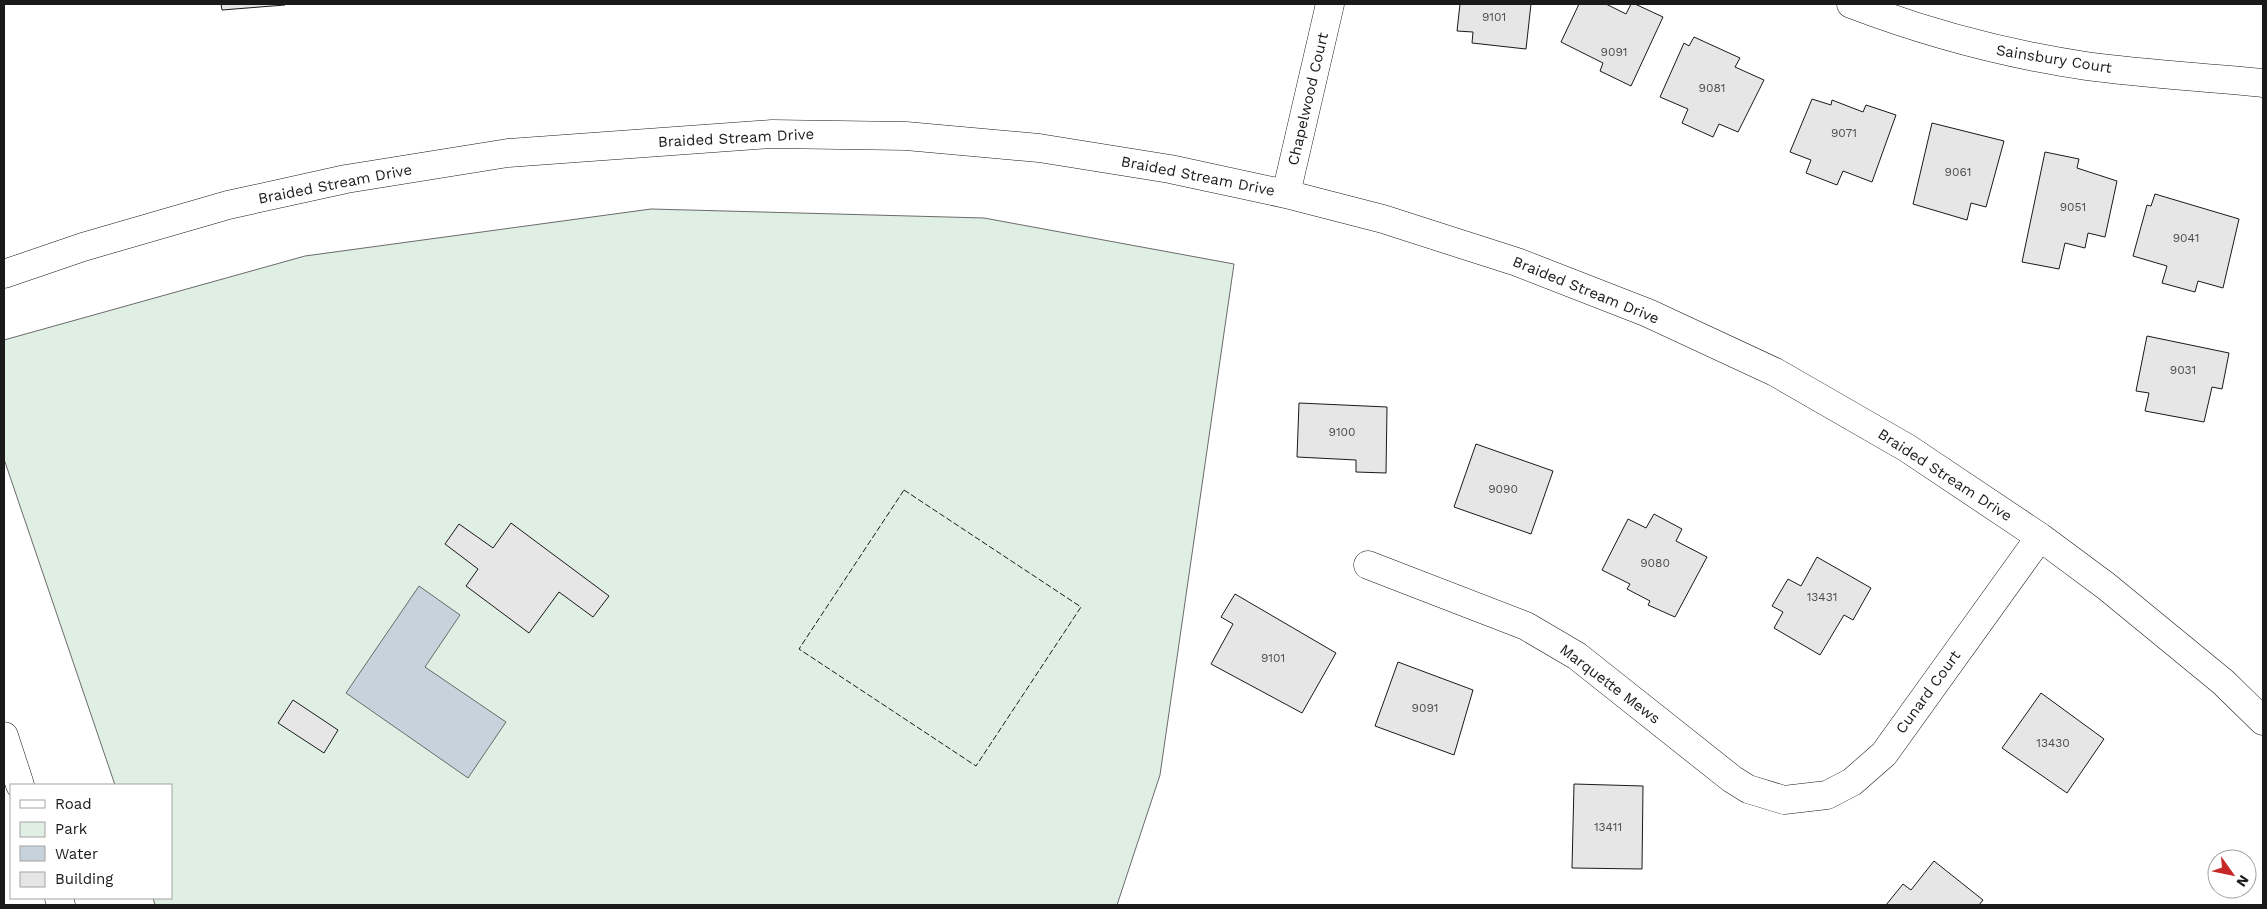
<svg xmlns="http://www.w3.org/2000/svg" width="2267" height="909" viewBox="0 0 2267 909" font-family="'Work Sans',sans-serif">
	<rect width="100%" height="100%" fill="#fff"/>
	<!-- green -->
	<path fill="#e0efe3" stroke="#6a6a6a" d="M651,209L984,218L1234,264L1160,775L1117,905H155L153,898H171V785H115L4,459V340L305,256Z"/>
	<!-- water -->
	<path fill="#c6d2dc" stroke="#6a6a6a" d="M419,586L460,615L425,667L506,722L468,778L346,693Z"/>
	<!-- building -->
	<path fill="#e6e6e6" stroke="#1a1a1a" d="M221,4H285V5L222,10Z
		M1460,4H1531L1526,49L1472,43L1473,32L1457,31Z
		M1579,4H1606L1626,14L1631,4H1635L1663,17L1631,86L1600,71L1603,63L1561,42Z
		M1694,37L1740,58L1735,67L1764,80L1738,132L1719,124L1713,137L1682,123L1688,109L1660,97L1684,43L1689,46Z
		M1812,99L1831,105L1832,100L1863,112L1866,105L1896,115L1872,182L1843,171L1837,185L1806,173L1811,160L1790,152Z
		M1932,123L2004,141L1986,207L1971,203L1967,220L1913,204Z
		M2045,152L2079,159L2077,168L2117,181L2105,237L2088,233L2085,248L2065,243L2059,269L2022,262Z
		M2155,194L2239,219L2223,288L2198,281L2195,292L2162,283L2167,266L2133,256L2147,205L2151,206Z
		M2147,336L2229,353L2222,389L2212,387L2204,422L2145,411L2149,393L2136,391Z
		M1299,403L1387,407L1386,473L1356,472V460L1297,457Z
		M1476,444L1553,471L1531,534L1454,507Z
		M1654,514L1682,529L1676,541L1707,557L1675,617L1648,605L1650,601L1627,589L1630,584L1602,570L1628,519L1646,528Z
		M511,523L609,596L593,617L559,592L529,633L466,586L478,569L445,544L459,524L493,548Z
		M1817,557L1871,588L1853,620L1844,615L1820,655L1774,628L1783,612L1772,606L1788,579L1801,586Z
		M1235,594L1336,653L1302,713L1211,664L1233,624L1221,617Z
		M1398,662L1473,690L1454,755L1375,726Z
		M2041,693L2104,739L2067,793L2002,748Z
		M293,700L338,730L324,753L278,723Z
		M1574,784L1643,786L1642,869L1572,868Z
		M1934,861L1983,900L1979,905H1886L1903,884L1911,890Z"/>
	<g fill="none" stroke-linecap="round" stroke-linejoin="round">
		<defs>
			<path id="minor" d="M1851,4C1927,33 2005,54 2086,66C2144,74 2204,77 2263,83
				M1286,194L1330,4
				M4,274L83,247L228,205L346,179L508,153L772,134L906,136L1039,148L1170,169L1286,194L1383,219L1517,262L1648,313L1775,372L1907,448L2040,537L2106,586L2223,682L2263,721
				M1368,565L1526,626L1577,656L1732,779L1748,789L1784,800L1827,795L1852,782L1884,754L2040,537
				M4,736L20,785
				M59,898L61,905"/>
		</defs>
		<!-- minor casing -->
		<use href="#minor" stroke="#1a1a1a" stroke-width="29"/>
		<!-- minor -->
		<use href="#minor" stroke="#fff" stroke-width="28"/>
		<!-- fence -->
		<path stroke="#1a1a1a" stroke-width="1" stroke-dasharray="6 2.5" stroke-linecap="butt" d="M904,490L1081,607L976,766L799,649Z"/>
	</g>
	<g text-anchor="middle" stroke-width="4" stroke-linejoin="round" paint-order="stroke">
		<!-- number labels -->
		<g font-size="12" fill="#4d4d4d">
			<text x="1494" y="21">9101</text>
			<text x="1614" y="56">9091</text>
			<text x="1712" y="92">9081</text>
			<text x="1844" y="137">9071</text>
			<text x="1958" y="176">9061</text>
			<text x="2073" y="211">9051</text>
			<text x="2186" y="242">9041</text>
			<text x="2183" y="374">9031</text>
			<text x="1342" y="436">9100</text>
			<text x="1503" y="493">9090</text>
			<text x="1655" y="567">9080</text>
			<text x="1822" y="601">13431</text>
			<text x="1273" y="662">9101</text>
			<text x="1425" y="712">9091</text>
			<text x="2053" y="747">13430</text>
			<text x="1608" y="831">13411</text>
		</g>
		<!-- street labels -->
		<g font-size="15" fill="#1a1a1a" stroke="#fff">
			<text transform="translate(2054 59) rotate(9)" y="5">Sainsbury Court</text>
			<text transform="translate(1308 99) rotate(-77)" y="5">Chapelwood Court</text>
			<text transform="translate(736 138) rotate(-3)" y="5">Braided Stream Drive</text>
			<text transform="translate(1198 176) rotate(11)" y="5">Braided Stream Drive</text>
			<text transform="translate(335 184) rotate(-11)" y="5">Braided Stream Drive</text>
			<text transform="translate(1586 290) rotate(22)" y="5">Braided Stream Drive</text>
			<text transform="translate(1945 475) rotate(33)" y="5">Braided Stream Drive</text>
			<text transform="translate(1610 684) rotate(37)" y="5">Marquette Mews</text>
			<text transform="translate(1928 692) rotate(-54)" y="5">Cunard Court</text>
		</g>
	</g>
	<!-- border -->
	<rect width="2267" height="909" fill="none" stroke="#1a1a1a" stroke-width="10"/>
	<!-- legend -->
	<rect x="10" y="784" width="162" height="115" fill="#ffffff" stroke="#a3a3a3"/>
	<rect x="20" y="800" width="25" height="8" fill="#ffffff" stroke="#a3a3a3"/>
	<text x="55" y="809" font-size="15" fill="#1a1a1a">Road</text>
	<rect x="20" y="822" width="25" height="15" fill="#e0efe3" stroke="#a3a3a3"/>
	<text x="55" y="834" font-size="15" fill="#1a1a1a">Park</text>
	<rect x="20" y="846" width="25" height="15" fill="#c6d2dc" stroke="#a3a3a3"/>
	<text x="55" y="859" font-size="15" fill="#1a1a1a">Water</text>
	<rect x="20" y="872" width="25" height="15" fill="#e6e6e6" stroke="#a3a3a3"/>
	<text x="55" y="884" font-size="15" fill="#1a1a1a">Building</text>
	<!-- north arrow -->
	<g transform="translate(2232 874) rotate(123)"><circle r="24" fill="#ffffff" stroke="#a3a3a3"/>
	<path d="M0-4L9 19L0 12L-9 19Z" fill="#c62828"/>
	<text y="-8" font-size="14" font-weight="bold" text-anchor="middle" fill="#1a1a1a">N</text>
	</g>
</svg>
